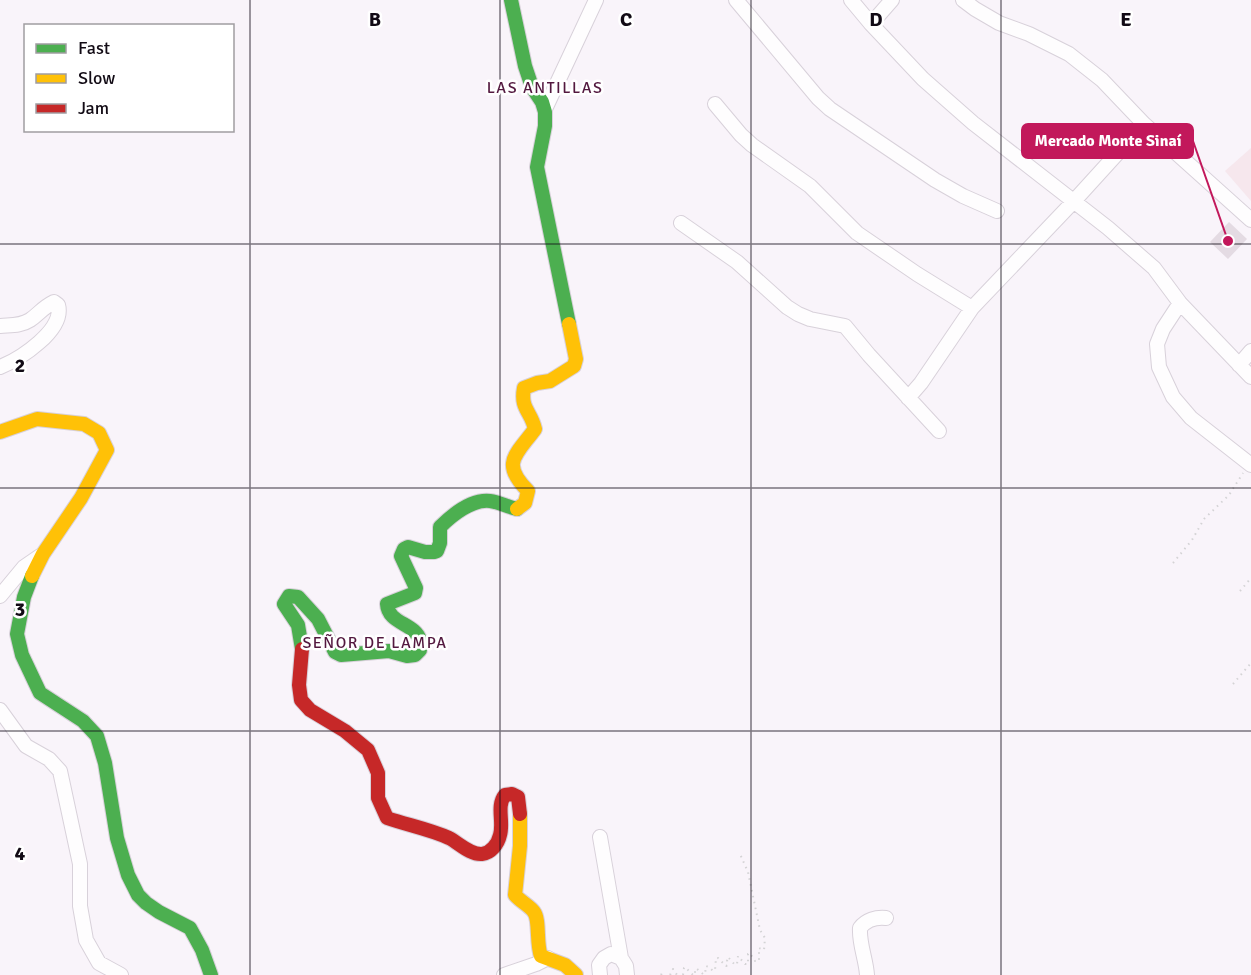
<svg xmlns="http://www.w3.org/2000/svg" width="1251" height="975" viewBox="0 0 1251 975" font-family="Signika,sans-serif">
	<rect width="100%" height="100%" fill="#f9f4fa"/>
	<!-- commercial -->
	<path fill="#f6e7ed" d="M1251,148V201L1225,171Z"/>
	<!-- building -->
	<path fill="#e4dbe3" d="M1229,222L1247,239L1228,259L1210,242Z"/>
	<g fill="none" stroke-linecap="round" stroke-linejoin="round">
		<defs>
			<path id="street" d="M736,0L818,98L830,109L935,180L963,196L997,211
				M851,0L871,24L923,79L973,123L1108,228L1154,268L1180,303L1251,377
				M963,0L975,9L999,23L1029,34L1069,54L1102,80L1144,124L1251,220
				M871,24L892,0
				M715,104L741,135L752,145L810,186L857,233L917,274L972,308
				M545,109L596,0
				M681,223L737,262L787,307L798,314L810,319L845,326L869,355L939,431
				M1180,303L1163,329L1157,344L1159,367L1173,397L1191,418L1251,465
				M0,326C10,325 21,326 30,320C39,314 42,308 54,302L58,305C65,330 20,359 0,367
				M1239,365L1251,351
				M908,398L921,383L972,308L1074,201L1144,124
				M0,596L24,567L40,556
				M0,710L26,746L49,759L60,771L80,864V906L86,940L99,963L121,975
				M600,837L621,958
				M504,975L536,964L548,958
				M600,975L599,965L604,958L611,954L621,958L626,966L627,975
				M867,975C866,959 859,944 860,928C866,920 876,917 886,918"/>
			<path id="fast" d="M511,0L525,66L532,87L542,102L545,112V126L537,167L569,324
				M32,576L24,597L17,634L22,655L40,693L83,721L97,736L105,763L117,838L128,875L138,895L146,903L159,912L190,928L202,950L211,975
				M302,649L298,625L284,604L289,596L298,597L318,619L335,652L341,655L389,651L407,656L415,655L420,650C420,647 421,643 420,640C415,623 388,624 387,604L415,593L416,588L401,556L404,549L408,547L425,552H434L437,551L440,543V527C452,515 472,499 490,501C499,502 508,507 517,509"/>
			<path id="slow" d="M0,432L37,419L84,424L99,433L107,450L81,498L43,554L32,576
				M517,509L525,503L528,491C500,463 516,455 535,429C531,411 520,409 524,388L537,383L550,381L574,366L576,359L569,324
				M520,814V846L515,895C521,902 530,906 534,912C540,920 536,944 541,956L565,965L576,975"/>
			<path id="jam" d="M302,649L299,685L301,700L310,710L345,731L368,750L378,773V798L387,818C407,825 429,829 449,838C459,843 470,855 482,854C491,853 498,844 500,835C504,822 496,806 505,795L512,794L518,797L520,814"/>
		</defs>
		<!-- street casing -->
		<use href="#street" stroke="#d8d1da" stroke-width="16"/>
		<!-- fast casing -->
		<use href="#fast" stroke="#d8d1da" stroke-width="16"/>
		<!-- slow casing -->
		<use href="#slow" stroke="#d8d1da" stroke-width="16"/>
		<!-- jam casing -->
		<use href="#jam" stroke="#d8d1da" stroke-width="16"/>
		<!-- path -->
		<path stroke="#d4d3d5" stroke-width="2" stroke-dasharray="1.5 4.5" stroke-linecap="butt" d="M1173,563L1192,540L1204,519L1229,495L1243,473
			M1240,591L1251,578
			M1233,684L1251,663
			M661,975L662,973L663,975
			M670,975L673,969L677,975
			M683,975L684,968L685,967L693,975H695V969H697L703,974H705L706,966L709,967L713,971L715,970L716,958H718L726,966L728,965L727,960L728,957L735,965L737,964L738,956L745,964H748V954L750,953L755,961H759V948L764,950L765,938L760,930L748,872L740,854"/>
		<!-- street -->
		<use href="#street" stroke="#fefdfe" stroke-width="14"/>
		<!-- fast -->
		<use href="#fast" stroke="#4caf50" stroke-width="14"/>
		<!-- slow -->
		<use href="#slow" stroke="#ffc107" stroke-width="14"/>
		<!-- jam -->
		<use href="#jam" stroke="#c62828" stroke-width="14"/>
	</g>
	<!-- grid -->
	<path fill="none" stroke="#120b15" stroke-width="1.5" stroke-opacity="0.55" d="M250,0V975M500,0V975M751,0V975M1001,0V975M0,244H1251M0,488H1251M0,731H1251"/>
	<g text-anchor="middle" stroke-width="5" stroke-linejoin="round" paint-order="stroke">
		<!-- neighbourhood labels -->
		<g font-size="16" letter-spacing="1.5" fill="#53183f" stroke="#fff">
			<text x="545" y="93">LAS ANTILLAS</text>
			<text x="375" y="648">SEÑOR DE LAMPA</text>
		</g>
	</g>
	<g font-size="20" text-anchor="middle" font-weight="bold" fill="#120b15" stroke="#fff" stroke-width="5" stroke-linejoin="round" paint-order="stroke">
		<text x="375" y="26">B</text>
		<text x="626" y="26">C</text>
		<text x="876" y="26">D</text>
		<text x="1126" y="26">E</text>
		<text x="20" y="372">2</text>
		<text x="20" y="616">3</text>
		<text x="20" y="860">4</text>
	</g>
	<!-- callouts -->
	<path fill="none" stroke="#c2185b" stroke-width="2" d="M1228 241L1193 141"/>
	<circle fill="#c2185b" stroke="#fff" stroke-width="2" cx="1228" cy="241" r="6"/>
	<rect fill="#c2185b" stroke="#c2185b" stroke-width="2" x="1022" y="124" width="171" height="34" rx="6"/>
	<g font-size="16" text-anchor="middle" font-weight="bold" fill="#fff">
		<text x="1108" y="146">Mercado Monte Sinaí</text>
	</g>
	<!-- legend -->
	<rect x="24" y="24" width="210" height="108" fill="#ffffff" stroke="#a09da1" stroke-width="1.5"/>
	<rect x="36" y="44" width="30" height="9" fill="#4caf50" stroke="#a09da1" stroke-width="1.5"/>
	<text x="78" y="54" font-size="18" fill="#120b15">Fast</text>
	<rect x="36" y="74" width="30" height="9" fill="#ffc107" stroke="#a09da1" stroke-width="1.5"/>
	<text x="78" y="84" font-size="18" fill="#120b15">Slow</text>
	<rect x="36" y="104" width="30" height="9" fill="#c62828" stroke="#a09da1" stroke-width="1.5"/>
	<text x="78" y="114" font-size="18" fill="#120b15">Jam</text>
</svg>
